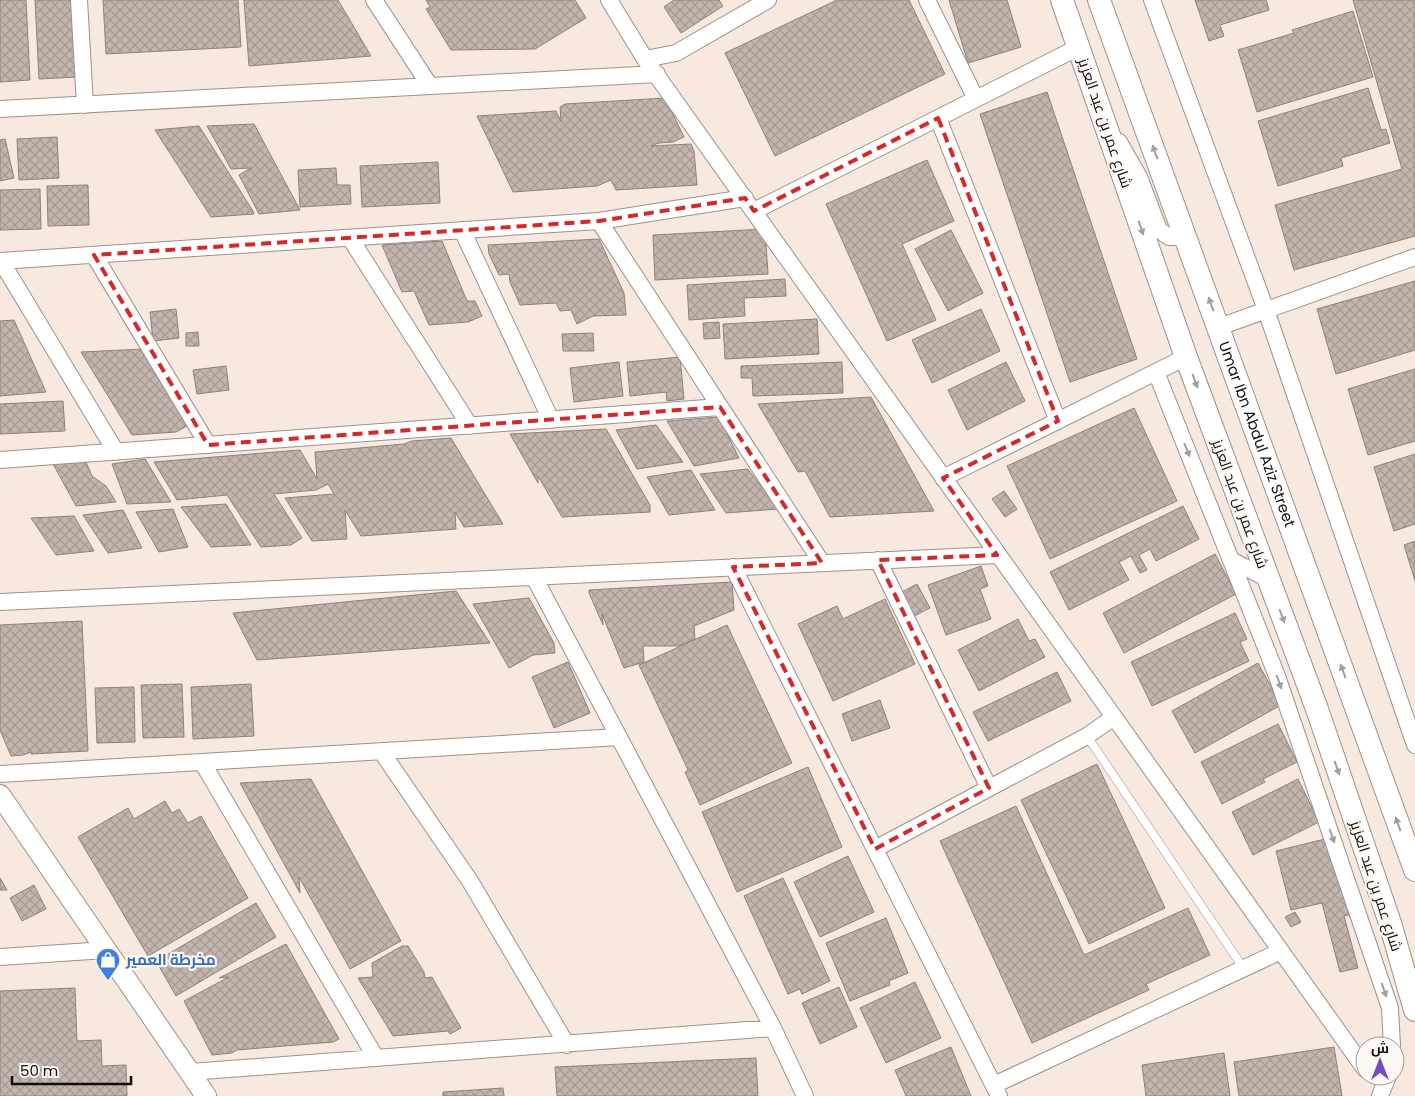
<svg xmlns="http://www.w3.org/2000/svg" width="1415" height="1096" viewBox="0 0 1415 1096" font-family="Poppins,Cairo,sans-serif">
	<defs>
		<pattern id="building-cross-hatch" width="8" height="8" patternUnits="userSpaceOnUse" patternTransform="scale(1.25)"><rect width="8" height="8" fill="#c2b5ad"/><path d="M0 0l8 8M0 8l8-8" fill="none" stroke="#a69a94"/></pattern>
	</defs>
	<rect width="100%" height="100%" fill="#f7e9e0"/>
	<!-- building -->
	<path fill="url(#building-cross-hatch)" stroke="#8d8179" d="M0,0H26L30,80L0,82Z
		M35,0H75L78,77L39,79Z
		M103,0H238L241,47L106,54Z
		M244,0H338L371,56L249,66Z
		M426,0H575L586,18L535,49L451,50L426,9L430,7Z
		M674,0H719L723,6L681,33L664,7Z
		M837,0H909L945,74L775,156L725,53Z
		M949,0H1007L1021,47L968,63Z
		M1195,0H1266L1269,10L1220,25L1224,36L1209,41Z
		M1353,0H1415V236L1294,270L1275,205L1402,169Z
		M1353,11L1373,77L1257,112L1238,50L1294,33L1292,30Z
		M1368,88L1381,130L1386,129L1390,143L1341,158L1343,166L1278,186L1258,121Z
		M1047,92L1137,359L1070,382L980,114Z
		M665,98L684,137L673,142L659,143L651,146L691,144L694,151L697,185L616,190L611,180L597,186L513,192L477,116L556,111L561,121L560,107L565,104Z
		M254,124L300,210L259,214L239,175L251,168L231,169L207,126Z
		M199,126L253,211L254,214L211,217L155,130Z
		M57,137L59,178L19,180L17,139Z
		M5,139L14,178L0,181V140Z
		M927,160L954,221L902,244L936,320L887,341L826,204Z
		M438,162L440,203L362,207L360,166Z
		M336,168L337,185H350L351,204L300,207L298,170Z
		M88,185L89,225L48,226L47,186Z
		M40,189L41,229L0,230V190Z
		M765,229L768,274L655,280L653,235Z
		M951,230L983,293L948,311L915,249Z
		M599,239L624,293L626,315L593,316L577,324L571,310L560,311L556,303L520,305L510,282L509,274L499,275L489,254L488,245Z
		M442,241L467,301H475L482,316L468,322L429,325L414,291L402,292L382,245Z
		M785,279L786,296L744,298L745,316L689,320L687,285Z
		M1415,281V350L1336,374L1317,309Z
		M176,309L179,338L153,341L150,312Z
		M981,309L1000,351L932,383L912,340Z
		M817,319L819,354L725,359L723,324Z
		M14,320L46,392L0,396V321Z
		M719,322L720,338L704,339L703,323Z
		M198,332L199,346H186V333Z
		M593,333L594,351H563L562,334Z
		M144,349L187,426L176,432L132,435L81,352Z
		M680,357L684,399L667,401L666,392L630,396L627,362Z
		M619,362L623,396L574,402L570,368Z
		M842,362L843,393L753,396L752,378H741V366Z
		M1006,362L1025,401L967,430L948,390Z
		M226,366L229,390L197,394L193,370Z
		M1415,369V441L1368,455L1348,389Z
		M871,397L934,511L830,517L805,471L798,472L758,404Z
		M63,401L65,431L0,434V404Z
		M1134,408L1177,501L1050,559L1007,466Z
		M719,417L739,458L694,466L667,421Z
		M656,425L683,462L637,469L616,430Z
		M606,429L650,505V512L562,517L538,476V483L510,434Z
		M451,438L503,524L464,527L455,512L456,529L361,536L345,510L347,539L312,541L285,498L334,494L328,484L316,490L274,494L302,538L291,545L261,547L227,495L177,500L154,462L300,450L317,479L315,452L404,444L412,441Z
		M1415,454V524L1394,531L1374,467Z
		M145,459L171,502L127,504L112,464Z
		M86,462L92,476L106,486L116,502L76,506L53,464Z
		M748,469L778,509L726,513L700,474Z
		M691,470L715,510L669,515L647,477Z
		M1004,491L1017,509L1005,517L992,499Z
		M226,504L251,545L211,547L181,507Z
		M1183,506L1199,539L1156,561L1150,549L1139,555L1147,570L1140,573L1131,556L1119,562L1129,580L1069,610L1050,572Z
		M173,509L188,547L159,552L136,512Z
		M123,510L142,548L108,553L83,515Z
		M74,516L94,551L56,555L31,518Z
		M1415,541V581L1404,545Z
		M1215,554L1236,594L1124,653L1103,613Z
		M981,566L988,586L980,589L991,619L946,635L928,585Z
		M732,582L734,610L694,626L695,639L678,646H643L644,662L624,668L602,614L603,625L589,593V590Z
		M917,584L930,608L914,616L902,592Z
		M456,591L490,643L257,660L233,613Z
		M529,598L554,643L555,653L533,655L509,668L473,604Z
		M885,599L915,664L833,701L798,624L837,606L843,619Z
		M1235,613L1247,639L1240,642L1249,661L1152,706L1131,662Z
		M1018,619L1029,641L1035,639L1045,657L979,691L958,650Z
		M82,621L88,751L31,754V752L23,755L11,756L0,730V625Z
		M727,625L792,763L700,805L685,772L688,770L639,665Z
		M568,662L590,713L554,728L532,677Z
		M1258,663L1281,705L1195,753L1172,711Z
		M1057,672L1071,701L988,741L973,712Z
		M182,684L184,737L143,738L141,685Z
		M251,684L254,736L193,739L191,687Z
		M134,687L135,742L97,743L95,688Z
		M880,700L890,728L852,741L842,714Z
		M1278,724L1297,762L1263,779L1265,782L1222,804L1201,762Z
		M1097,764L1165,908L1089,944L1021,800Z
		M808,767L842,847L737,892L702,812Z
		M311,779L401,941L350,969L299,877L300,893L240,783Z
		M1298,779L1319,822L1253,855L1232,812Z
		M165,801L172,813L179,809L188,823L201,816L248,898L148,956L78,837L128,808L134,819Z
		M1016,806L1084,955L1188,908L1210,955L1146,984L1149,990L1032,1043L940,841Z
		M1329,838L1349,915L1344,916L1358,968L1340,972L1322,903L1291,910L1276,851Z
		M848,856L874,912L820,937L794,882Z
		M0,878L7,890H0Z
		M783,878L830,981L802,994L800,989L788,994L744,896Z
		M34,885L46,909L22,921L10,898Z
		M256,903L276,937L176,996L156,961Z
		M1295,912L1301,922L1291,927L1285,917Z
		M886,918L908,973L889,981L890,985L850,1001L826,943Z
		M286,944L339,1039L333,1042L237,1050L232,1053L212,1055L184,1001L229,977L219,978Z
		M402,946H408L424,972L425,978L432,977L461,1028L450,1034L448,1031L393,1036L358,978L373,977L372,963Z
		M915,982L941,1038L886,1063L860,1008Z
		M839,987L857,1027L820,1044L802,1003Z
		M75,988L77,1041L101,1040L102,1066L126,1065L127,1096H0V991Z
		M951,1047L971,1096H906L895,1070Z
		M1334,1047L1342,1096H1239L1234,1062Z
		M1224,1053L1230,1096H1146L1142,1065Z
		M756,1058L758,1096H557L555,1067Z
		M503,1088L504,1096H443V1092Z"/>
	<g fill="none" stroke-linecap="round" stroke-linejoin="round">
		<defs>
			<path id="service" d="M1087,736L1244,969"/>
			<path id="minor" d="M79,0L85,105
				M374,0L430,86
				M609,0L645,59L1365,1069
				M927,0L976,99
				M1152,0L1266,310L1415,745
				M645,59L676,53L768,0
				M0,109L657,74
				M938,118L1058,421
				M1119,142L1139,177L1159,230L1169,237H1186
				M754,211L1079,47
				M599,221L822,563
				M462,230L551,420
				M350,238L470,426
				M94,255L208,445
				M0,261L599,221L745,198
				M1,261L116,452
				M1219,327L1415,257
				M1156,372L1277,676L1390,1008L1392,1046
				M0,460L720,407
				M943,478L1186,357
				M878,560L989,788
				M1231,560L1268,579
				M733,567L999,1096
				M534,577L773,1028L805,1096
				M0,602L997,555
				M381,751L470,881L567,1045
				M202,762L376,1058
				M0,774L619,737
				M875,849L1087,736L1114,717
				M0,957L106,950
				M190,1072L773,1028
				M994,1085L1281,951
				M1380,1096L1388,1076"/>
			<path id="tertiary" d="M0,795L206,1096"/>
			<g id="secondary">
				<path d="M1062,0L1186,357L1317,709L1390,923L1415,1010"/>
				<path id="s1" d="M1099,0L1415,870"/>
			</g>
		</defs>
		<!-- service casing -->
		<use href="#service" stroke="#9e9189" stroke-width="9"/>
		<!-- minor casing -->
		<use href="#minor" stroke="#9e9189" stroke-width="18"/>
		<!-- tertiary casing -->
		<use href="#tertiary" stroke="#9e9189" stroke-width="22"/>
		<!-- secondary casing -->
		<use href="#secondary" stroke="#9e9189" stroke-width="24"/>
		<!-- service -->
		<use href="#service" stroke="#fff" stroke-width="8"/>
		<!-- minor -->
		<use href="#minor" stroke="#fff" stroke-width="16"/>
		<!-- tertiary -->
		<use href="#tertiary" stroke="#fff" stroke-width="20"/>
		<!-- secondary -->
		<use href="#secondary" stroke="#fff" stroke-width="22"/>
	</g>
	<!-- one-way arrows -->
	<defs><path id="oneway-solid" d="M-6-.8H1V-3.2L6.5 0L1 3.2V.8H-6Z" transform="scale(1.25)"/></defs>
	<g fill="#a19f9d">
		<use href="#oneway-solid" transform="translate(1155 152) rotate(-110)"/>
		<use href="#oneway-solid" transform="translate(1141 228) rotate(71)"/>
		<use href="#oneway-solid" transform="translate(1211 304) rotate(-110)"/>
		<use href="#oneway-solid" transform="translate(1195 381) rotate(70)"/>
		<use href="#oneway-solid" transform="translate(1187 450) rotate(68)"/>
		<use href="#oneway-solid" transform="translate(1282 616) rotate(69)"/>
		<use href="#oneway-solid" transform="translate(1343 671) rotate(-110)"/>
		<use href="#oneway-solid" transform="translate(1279 682) rotate(71)"/>
		<use href="#oneway-solid" transform="translate(1337 768) rotate(71)"/>
		<use href="#oneway-solid" transform="translate(1398 824) rotate(-110)"/>
		<use href="#oneway-solid" transform="translate(1332 836) rotate(71)"/>
		<use href="#oneway-solid" transform="translate(1384 990) rotate(71)"/>
	</g>
	<!-- marked area -->
	<path fill="none" stroke="#d62828" stroke-width="4" stroke-dasharray="10 6" stroke-linejoin="round" d="M938,118L1058,421L943,478L997,555L878,560L989,788L875,849L733,567L822,563L720,407L208,445L94,255L599,221L745,198L754,211Z"/>
	<!-- icons -->
	<defs>
		<symbol id="shop-pin" viewBox="-11 -11 22 30"><path d="M0 17L-7.5 6A9.5 9.5 0 1 1 7.5 6Z" fill="#3f7fe0" stroke="#fdf8f4"/><path d="M-5-2.5h2.3a2.7 3.5 0 0 1 5.4 0H5L5.5 6h-11ZM-1.5-2.5h3a1.5 2.3 0 0 0-3 0Z" fill="#fff"/></symbol>
	</defs>
	<g fill-rule="evenodd">
		<use href="#shop-pin" x="94" y="946" width="28" height="38"/>
	</g>
	<g text-anchor="middle" stroke-width="4.5" stroke-linejoin="round" paint-order="stroke">
		<!-- street labels -->
		<g font-size="15" fill="#130e0b" stroke="#fdf8f4">
			<text transform="translate(1105 123) rotate(71)" y="5">شارع عمر بن عبد العزيز</text>
			<text dy="5" stroke="none"><textPath href="#s1" startOffset="462">Umar Ibn Abdul Aziz Street</textPath></text>
			<text transform="translate(1240 504) rotate(70)" y="5">شارع عمر بن عبد العزيز</text>
			<text transform="translate(1376 886) rotate(72)" y="5">شارع عمر بن عبد العزيز</text>
		</g>
		<!-- shop labels -->
		<g font-size="15" font-weight="bold" fill="#366cbe" stroke="#fdf8f4" text-anchor="start">
			<text x="126" y="965">مخرطة العمير</text>
		</g>
	</g>
	<!-- north arrow -->
	<g transform="translate(1380 1061)"><circle r="24" fill="#fdf8f4" stroke="#9f9a97"/>
	<path d="M0-4L9 19L0 12L-9 19Z" fill="#724bc3"/>
	<text y="-8" font-size="14" font-weight="bold" text-anchor="middle" fill="#130e0b">ش</text>
	</g>
	<!-- scale -->
	<path d="M12 1076v8h119v-8" fill="none" stroke="#130e0b" stroke-width="2.5"/>
	<text x="20" y="1076" font-size="15" fill="#130e0b" stroke="#fdf8f4" stroke-width="4" paint-order="stroke">50 m</text>
</svg>
